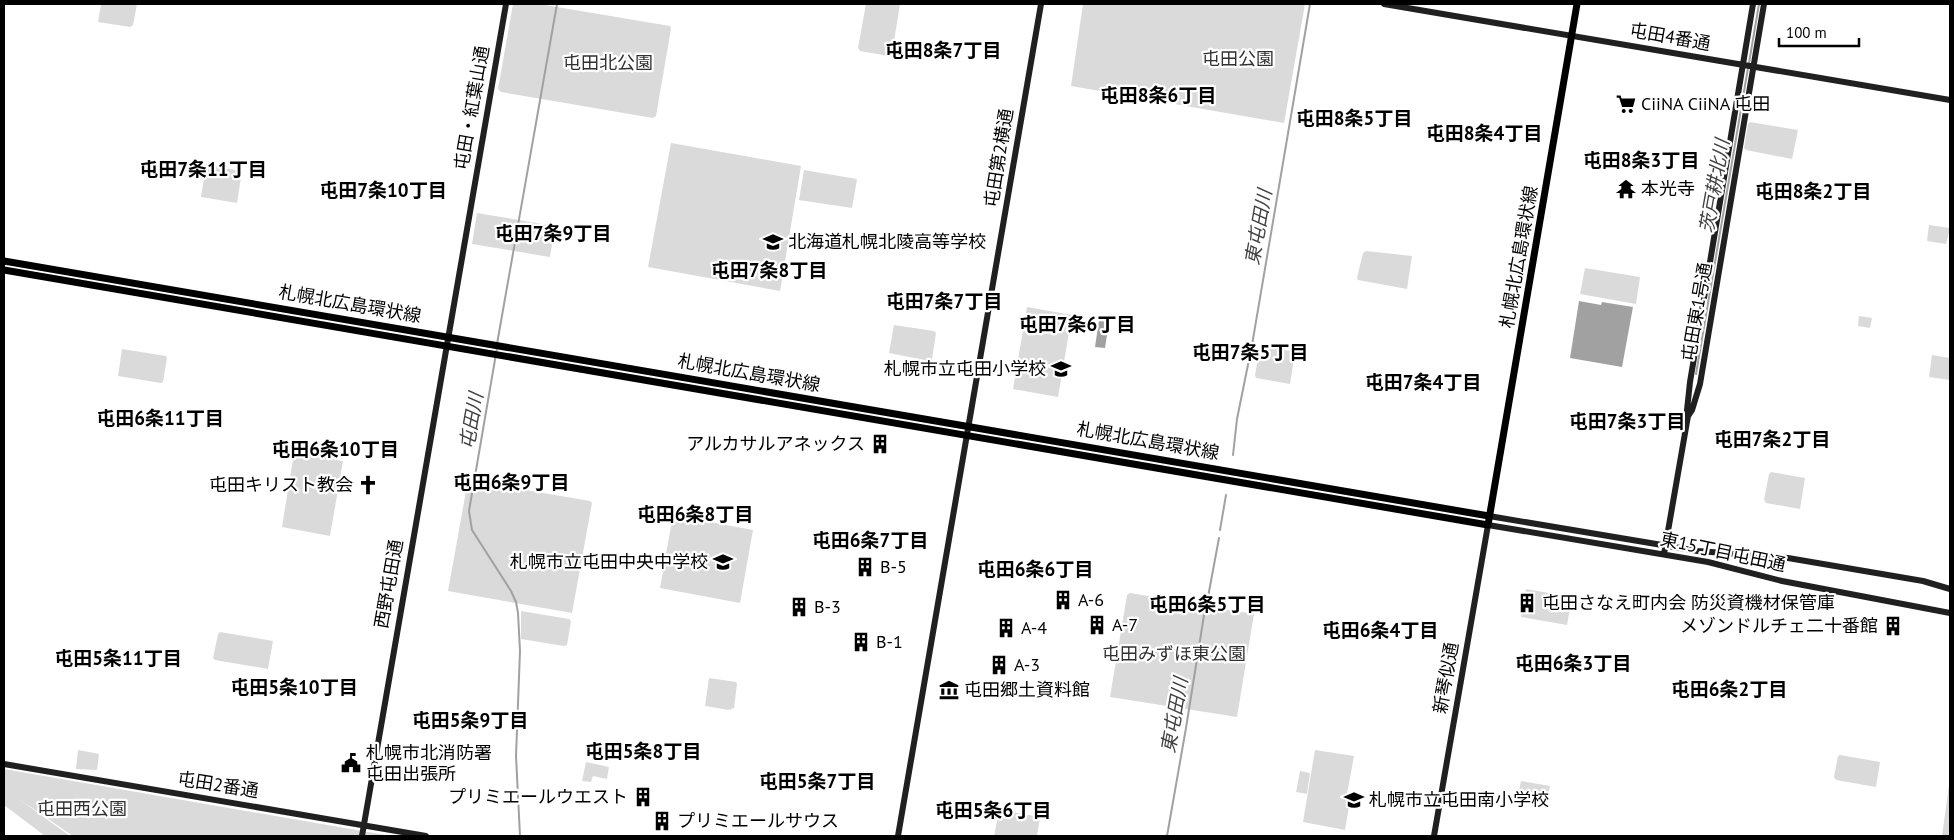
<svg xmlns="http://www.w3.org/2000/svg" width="1954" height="840" viewBox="0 0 1954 840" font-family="'PT Sans','Noto Sans JP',sans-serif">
	<rect width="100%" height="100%" fill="#fff"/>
	<!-- green -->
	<path fill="#dadada" d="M101,4H137L133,25L130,27L98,22Z
		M513,4H539L670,26L671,29L656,116L653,118L501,92L498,89Z
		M866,4H900L892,54L889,56L860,51L858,48Z
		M1083,4H1305L1284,123L1071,86Z
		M1750,122L1798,130L1792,159L1746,150L1744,148L1748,124Z
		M671,143L801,166L780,291L648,267Z
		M206,165L242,171L237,203L201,197Z
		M804,170L857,179L852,208L799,200Z
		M477,213L555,226L550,257L472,244Z
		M1929,225L1950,228L1946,244L1927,241Z
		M1366,251L1412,256L1407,289L1358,280L1357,278L1363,253Z
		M1585,268L1640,277L1636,304L1580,294Z
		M1027,307L1072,315L1058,397L1013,389Z
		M1859,316L1872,318L1870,328L1858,326Z
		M894,325L934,331L936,333L932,359L930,361L889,353Z
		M1262,346L1295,352L1290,384L1256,378L1255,375L1260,348Z
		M122,349L166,356L167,358L163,382L161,383L118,376Z
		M1932,355L1950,358V380L1929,377Z
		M294,453L343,461L330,536L282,527Z
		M1771,472L1805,478L1800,509L1766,503L1764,500L1769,474Z
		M468,480L590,501L592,503L572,613L448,591Z
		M673,515L753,530L740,603L660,588Z
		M1526,589L1572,597L1567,625L1521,617Z
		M1130,593L1254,614L1237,717L1110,697L1127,595Z
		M521,611L569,619L571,621L567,645L564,646L521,639Z
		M220,632L273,641L268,669L215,660L213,658L218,634Z
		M709,678L736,682L737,684L734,708L729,710L705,706Z
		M78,750L99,754L97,770L76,769Z
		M1315,750L1354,756L1347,794L1351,795L1345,830L1303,822Z
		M1840,755L1880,762L1876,787L1836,780L1834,777L1838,756Z
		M586,762L609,767L607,779L593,776L591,782L582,781Z
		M4,769L391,836H73L16,797L70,836H45L4,805Z
		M1300,771L1310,773L1307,794L1296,792Z
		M1950,778V836H1942Z
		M1521,781L1550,786L1546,806L1517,801Z
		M1001,810L1040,817L1037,836H994L999,811Z"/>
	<!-- water -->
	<path fill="#a1a1a1" d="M1579,301L1601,305L1602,302L1633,307L1622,367L1570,358Z
		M1099,320L1109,322L1105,348L1095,347Z"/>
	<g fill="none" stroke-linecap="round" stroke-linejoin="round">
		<!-- stream -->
		<path stroke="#a1a1a1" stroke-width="2" d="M1749,63L1759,4
			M497,344L557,4
			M497,348L469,511L472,530L511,591L516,602L518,613L520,651L516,756L520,836
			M1696,374L1748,68
			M1233,455L1237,419L1252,345L1310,4
			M1220,530L1226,495
			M1167,836L1186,728L1205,609L1208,597L1219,538"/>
		<!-- secondary -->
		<path stroke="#202020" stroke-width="6" d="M1384,4L1950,100
			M1688,416L1692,410L1700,384L1764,4
			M1489,516L1698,551L1788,558L1923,581L1950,589
			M1664,554L1688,416L1687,410L1690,382L1753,4
			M4,764L426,836
			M362,836L506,4
			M898,836L1041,4
			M1434,836L1488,525L1708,562L1782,581L1950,613"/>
		<!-- primary -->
		<path stroke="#000" stroke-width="7" d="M4,261L1489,516
			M4,270L1488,525L1577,4"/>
	</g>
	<!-- icons -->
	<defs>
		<symbol id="supermarket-bare" viewBox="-9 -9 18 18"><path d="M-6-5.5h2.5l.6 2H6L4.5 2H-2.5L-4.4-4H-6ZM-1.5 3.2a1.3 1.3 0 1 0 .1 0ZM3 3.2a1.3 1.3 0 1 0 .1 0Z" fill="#000" stroke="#fff" stroke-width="2.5" paint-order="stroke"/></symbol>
		<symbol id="temple-bare" viewBox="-9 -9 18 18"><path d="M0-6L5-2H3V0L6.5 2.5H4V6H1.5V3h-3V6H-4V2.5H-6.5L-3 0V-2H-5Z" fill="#000" stroke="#fff" stroke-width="2.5" paint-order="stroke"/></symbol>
		<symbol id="school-bare" viewBox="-9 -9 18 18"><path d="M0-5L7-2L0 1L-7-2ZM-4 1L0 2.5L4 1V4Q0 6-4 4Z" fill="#000" stroke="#fff" stroke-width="2.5" paint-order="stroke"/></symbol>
		<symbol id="building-bare" viewBox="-9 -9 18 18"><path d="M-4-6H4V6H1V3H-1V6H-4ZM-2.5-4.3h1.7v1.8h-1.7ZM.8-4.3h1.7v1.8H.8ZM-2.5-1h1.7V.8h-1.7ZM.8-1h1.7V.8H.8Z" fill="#000" stroke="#fff" stroke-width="2.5" paint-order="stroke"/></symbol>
		<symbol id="church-bare" viewBox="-9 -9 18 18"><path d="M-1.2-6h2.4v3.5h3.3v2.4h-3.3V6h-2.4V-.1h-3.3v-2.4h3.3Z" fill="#000" stroke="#fff" stroke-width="2.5" paint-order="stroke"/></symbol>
		<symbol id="museum-bare" viewBox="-9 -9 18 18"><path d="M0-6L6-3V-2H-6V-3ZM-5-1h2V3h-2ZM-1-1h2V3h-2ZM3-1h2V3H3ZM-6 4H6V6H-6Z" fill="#000" stroke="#fff" stroke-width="2.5" paint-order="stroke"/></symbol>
		<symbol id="civic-bare" viewBox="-9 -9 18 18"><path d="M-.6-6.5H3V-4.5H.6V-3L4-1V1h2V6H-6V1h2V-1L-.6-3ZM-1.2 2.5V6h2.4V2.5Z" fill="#000" stroke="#fff" stroke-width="2.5" paint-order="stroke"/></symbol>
	</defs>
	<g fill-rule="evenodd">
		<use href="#supermarket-bare" x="1612" y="90" width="28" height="28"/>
		<use href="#temple-bare" x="1612" y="175" width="28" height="28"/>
		<use href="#school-bare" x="759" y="228" width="28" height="28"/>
		<use href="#school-bare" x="1047" y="355" width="28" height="28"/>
		<use href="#building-bare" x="866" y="430" width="28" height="28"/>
		<use href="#church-bare" x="354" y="471" width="28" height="28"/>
		<use href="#school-bare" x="709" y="548" width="28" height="28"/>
		<use href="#building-bare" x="851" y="553" width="28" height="28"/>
		<use href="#building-bare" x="1049" y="586" width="28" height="28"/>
		<use href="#building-bare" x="1513" y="589" width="28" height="28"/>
		<use href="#building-bare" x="785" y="593" width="28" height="28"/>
		<use href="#building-bare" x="1083" y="611" width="28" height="28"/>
		<use href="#building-bare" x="1879" y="612" width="28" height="28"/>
		<use href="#building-bare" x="992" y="614" width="28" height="28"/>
		<use href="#building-bare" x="847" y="628" width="28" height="28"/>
		<use href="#building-bare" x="985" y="651" width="28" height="28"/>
		<use href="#museum-bare" x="935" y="676" width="28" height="28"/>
		<use href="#civic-bare" x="337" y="749" width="28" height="28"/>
		<use href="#building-bare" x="629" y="783" width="28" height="28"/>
		<use href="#school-bare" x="1340" y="786" width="28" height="28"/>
		<use href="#building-bare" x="648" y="807" width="28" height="28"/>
	</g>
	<g text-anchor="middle" stroke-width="4.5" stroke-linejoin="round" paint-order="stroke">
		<!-- street labels -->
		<g font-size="18" fill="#000" stroke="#fff">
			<text transform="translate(1670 37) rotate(10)" y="6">屯田4番通</text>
			<text transform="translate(472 108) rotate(-80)" y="6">屯田・紅葉山通</text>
			<text transform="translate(999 158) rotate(-81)" y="6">屯田第2横通</text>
			<text transform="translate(1519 257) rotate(-80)" y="6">札幌北広島環状線</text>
			<text transform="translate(350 304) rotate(10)" y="6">札幌北広島環状線</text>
			<text transform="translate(1697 312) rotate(-80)" y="6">屯田東1号通</text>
			<text transform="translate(749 373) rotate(10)" y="6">札幌北広島環状線</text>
			<text transform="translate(1148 441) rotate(10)" y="6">札幌北広島環状線</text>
			<text transform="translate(1723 552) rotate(12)" y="6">東15丁目屯田通</text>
			<text transform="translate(389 584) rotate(-80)" y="6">西野屯田通</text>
			<text transform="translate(1446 678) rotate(-80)" y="6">新琴似通</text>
			<text transform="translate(218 785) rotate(9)" y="6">屯田2番通</text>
		</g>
		<!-- park labels -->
		<g font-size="18" fill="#313131" stroke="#fff">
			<text x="1238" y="65">屯田公園</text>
			<text x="608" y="69">屯田北公園</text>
			<text x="1174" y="660">屯田みずほ東公園</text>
			<text x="82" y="815">屯田西公園</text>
		</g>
		<!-- poi labels -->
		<g font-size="18" fill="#000" stroke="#fff" text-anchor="start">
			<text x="1641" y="110">CiiNA CiiNA 屯田</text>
			<text x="1641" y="195">本光寺</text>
			<text x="788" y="248">北海道札幌北陵高等学校</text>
			<text x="1046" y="375" text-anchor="end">札幌市立屯田小学校</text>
			<text x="865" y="450" text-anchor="end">アルカサルアネックス</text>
			<text x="353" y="491" text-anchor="end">屯田キリスト教会</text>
			<text x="708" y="568" text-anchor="end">札幌市立屯田中央中学校</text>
			<text x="880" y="573">B-5</text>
			<text x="1078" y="606">A-6</text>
			<text x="1542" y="609">屯田さなえ町内会 防災資機材保管庫</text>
			<text x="814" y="613">B-3</text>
			<text x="1112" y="631">A-7</text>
			<text x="1878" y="632" text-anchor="end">メゾンドルチェ二十番館</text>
			<text x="1021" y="634">A-4</text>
			<text x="876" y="648">B-1</text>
			<text x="1014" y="671">A-3</text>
			<text x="964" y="696">屯田郷土資料館</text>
			<text x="366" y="759">札幌市北消防署<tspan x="366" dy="21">屯田出張所</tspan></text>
			<text x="628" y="803" text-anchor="end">プリミエールウエスト</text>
			<text x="1369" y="806">札幌市立屯田南小学校</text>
			<text x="677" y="827">プリミエールサウス</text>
		</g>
		<!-- neighbourhood labels -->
		<g font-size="19" font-weight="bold" fill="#000" stroke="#fff">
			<text x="943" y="57">屯田8条7丁目</text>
			<text x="1158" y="102">屯田8条6丁目</text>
			<text x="1354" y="125">屯田8条5丁目</text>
			<text x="1484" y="140">屯田8条4丁目</text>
			<text x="1641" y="167">屯田8条3丁目</text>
			<text x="203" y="176">屯田7条11丁目</text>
			<text x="383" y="197">屯田7条10丁目</text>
			<text x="1813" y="198">屯田8条2丁目</text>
			<text x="553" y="240">屯田7条9丁目</text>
			<text x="769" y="277">屯田7条8丁目</text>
			<text x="944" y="308">屯田7条7丁目</text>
			<text x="1077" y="331">屯田7条6丁目</text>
			<text x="1250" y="359">屯田7条5丁目</text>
			<text x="1423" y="389">屯田7条4丁目</text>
			<text x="160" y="425">屯田6条11丁目</text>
			<text x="1627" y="428">屯田7条3丁目</text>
			<text x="1772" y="446">屯田7条2丁目</text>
			<text x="335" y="456">屯田6条10丁目</text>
			<text x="511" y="489">屯田6条9丁目</text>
			<text x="695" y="521">屯田6条8丁目</text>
			<text x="870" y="547">屯田6条7丁目</text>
			<text x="1035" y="576">屯田6条6丁目</text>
			<text x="1207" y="611">屯田6条5丁目</text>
			<text x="1380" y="637">屯田6条4丁目</text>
			<text x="118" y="665">屯田5条11丁目</text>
			<text x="1573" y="670">屯田6条3丁目</text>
			<text x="294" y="694">屯田5条10丁目</text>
			<text x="1729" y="696">屯田6条2丁目</text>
			<text x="470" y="727">屯田5条9丁目</text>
			<text x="643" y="758">屯田5条8丁目</text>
			<text x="817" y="788">屯田5条7丁目</text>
			<text x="993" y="817">屯田5条6丁目</text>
		</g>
		<!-- water labels -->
		<g font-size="19" font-style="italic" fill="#424242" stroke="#fff">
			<text transform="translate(1714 186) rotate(-80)" y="7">茨戸耕北川</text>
			<text transform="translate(1258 227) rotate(-80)" y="7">東屯田川</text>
			<text transform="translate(471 421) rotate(-80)" y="7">屯田川</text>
			<text transform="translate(1174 715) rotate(-80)" y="7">東屯田川</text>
		</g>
	</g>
	<!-- border -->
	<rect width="1954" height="840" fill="none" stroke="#000000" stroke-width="10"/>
	<!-- scale -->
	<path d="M1779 38v8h80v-8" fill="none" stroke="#000000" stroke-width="2.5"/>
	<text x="1786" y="38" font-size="15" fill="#000000" stroke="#ffffff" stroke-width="4" paint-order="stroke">100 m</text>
</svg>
